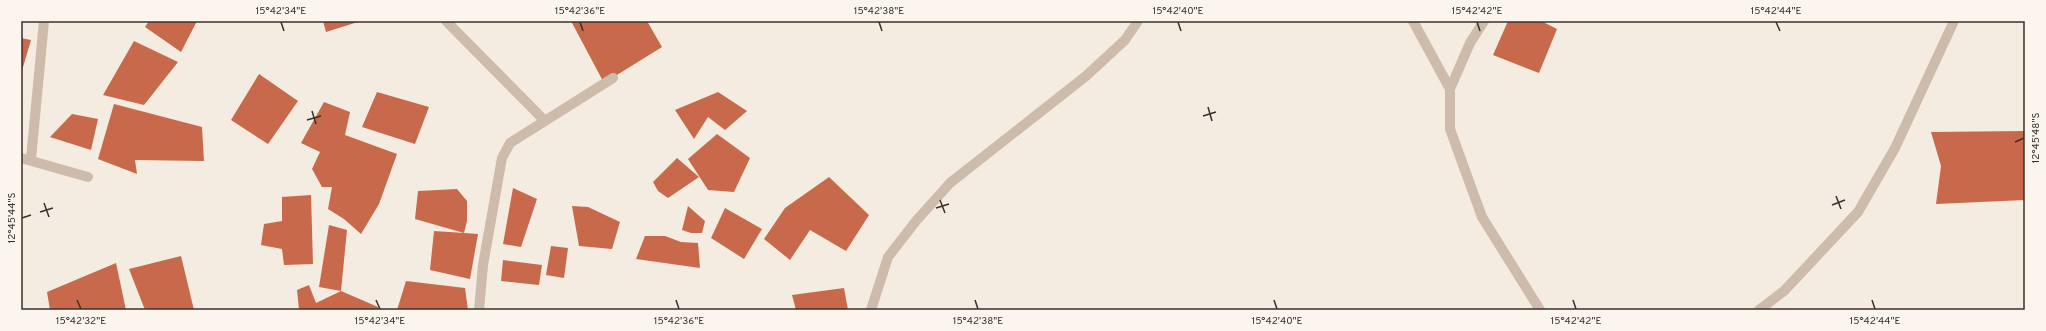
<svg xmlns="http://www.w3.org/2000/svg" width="2046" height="331" viewBox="0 0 2046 331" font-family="Overpass,sans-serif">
	<rect width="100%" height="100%" fill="#f4ebe1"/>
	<!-- building -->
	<path fill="#c8694b" d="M149,21H197L181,52L145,27Z
		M323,21H361L326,32Z
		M571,21H647L662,47L604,83Z
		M1508,21H1541L1557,29L1539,73L1493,55Z
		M21,38L31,40L21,74Z
		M134,41L178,62L144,105L103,95Z
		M259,74L298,101L268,144L231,120Z
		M377,92L429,107L415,144L362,127Z
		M718,92L747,111L725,130L708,117L694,139L675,110Z
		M324,102L350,112L345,135L397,154L379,204L361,234L344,219L328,209L332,187H322L312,169L320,152L301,143Z
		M114,104L202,127L204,161L135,160L137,174L98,159Z
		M72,114L98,119L91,150L50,137Z
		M2025,131V200L1936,204L1941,166L1931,132Z
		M717,134L750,158L734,192L708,190L688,159Z
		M677,158L699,177L668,198L658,191L653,182Z
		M829,177L869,215L846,251L810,230L790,260L764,239L785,208Z
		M513,188L537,199L521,247L503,244Z
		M457,189L467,201V221L464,233L478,234L470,279L430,270L434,231L464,233L415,219L418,191Z
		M311,195L313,264L284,265L282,249L261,245L264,224L282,221V197Z
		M572,206L588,207L620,222L612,249L579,246Z
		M688,206L705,221L702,233H691L682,230Z
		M725,208L762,229L744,259L711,238Z
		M329,225L347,230L341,291L319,287Z
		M645,236H665L681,242L698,243L700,268L636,259Z
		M551,246L568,248L564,278L546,275Z
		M181,256L194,310H145L129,269Z
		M503,260L542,265L539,285L501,281Z
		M116,263L126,310H50L47,292Z
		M406,281L465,288L468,310H397Z
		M309,285L316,303L341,291L378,307L379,310H299L297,290Z
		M844,288L848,310H796L792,295Z"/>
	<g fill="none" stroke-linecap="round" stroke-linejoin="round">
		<!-- street -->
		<path stroke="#cdbbac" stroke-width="10" d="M446,21L544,120
			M1413,21L1450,89
			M1484,21L1470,43L1450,89V129L1482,217L1540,310
			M21,158L88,177
			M31,159L44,21
			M479,310L483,265L502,158L510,143L613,78
			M871,310L888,257L916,221L950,183L1086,76L1125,40L1138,21
			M1759,310L1784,291L1858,212L1895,148L1954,21"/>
	</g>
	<!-- ticks -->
	<path fill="none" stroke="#3b302b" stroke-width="1.5" d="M281,22L284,31M580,22L583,31M879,22L882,31M1178,22L1181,31M1477,22L1480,31M1776,22L1780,31M1208,107L1212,121M312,111L316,124M1203,116L1216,112M307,120L321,116M2015,142L2024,138M1836,196L1841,209M940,200L945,213M44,203L49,217M1832,205L1845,200M936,208L949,204M40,212L53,208M22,218L31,215M77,300L81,309M376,300L380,309M676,300L679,309M975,300L978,309M1274,300L1277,309M1573,300L1576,309M1872,300L1875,309"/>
	<!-- border -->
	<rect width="2046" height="331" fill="none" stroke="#fbf5ee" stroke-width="44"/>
	<rect x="22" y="22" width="2002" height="287" fill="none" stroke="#3b302b" stroke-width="1.5"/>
	<g font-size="10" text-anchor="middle" fill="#3b302b">
		<text x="281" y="14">15°42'34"E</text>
		<text x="580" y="14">15°42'36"E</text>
		<text x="879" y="14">15°42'38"E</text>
		<text x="1178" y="14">15°42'40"E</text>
		<text x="1477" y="14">15°42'42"E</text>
		<text x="1776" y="14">15°42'44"E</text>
		<text transform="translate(2035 138) rotate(-90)" y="4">12°45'48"S</text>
		<text transform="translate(11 218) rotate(-90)" y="4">12°45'44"S</text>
		<text x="81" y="324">15°42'32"E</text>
		<text x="380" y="324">15°42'34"E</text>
		<text x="679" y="324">15°42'36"E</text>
		<text x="978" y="324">15°42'38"E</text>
		<text x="1277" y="324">15°42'40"E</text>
		<text x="1576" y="324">15°42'42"E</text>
		<text x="1875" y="324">15°42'44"E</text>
	</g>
</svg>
